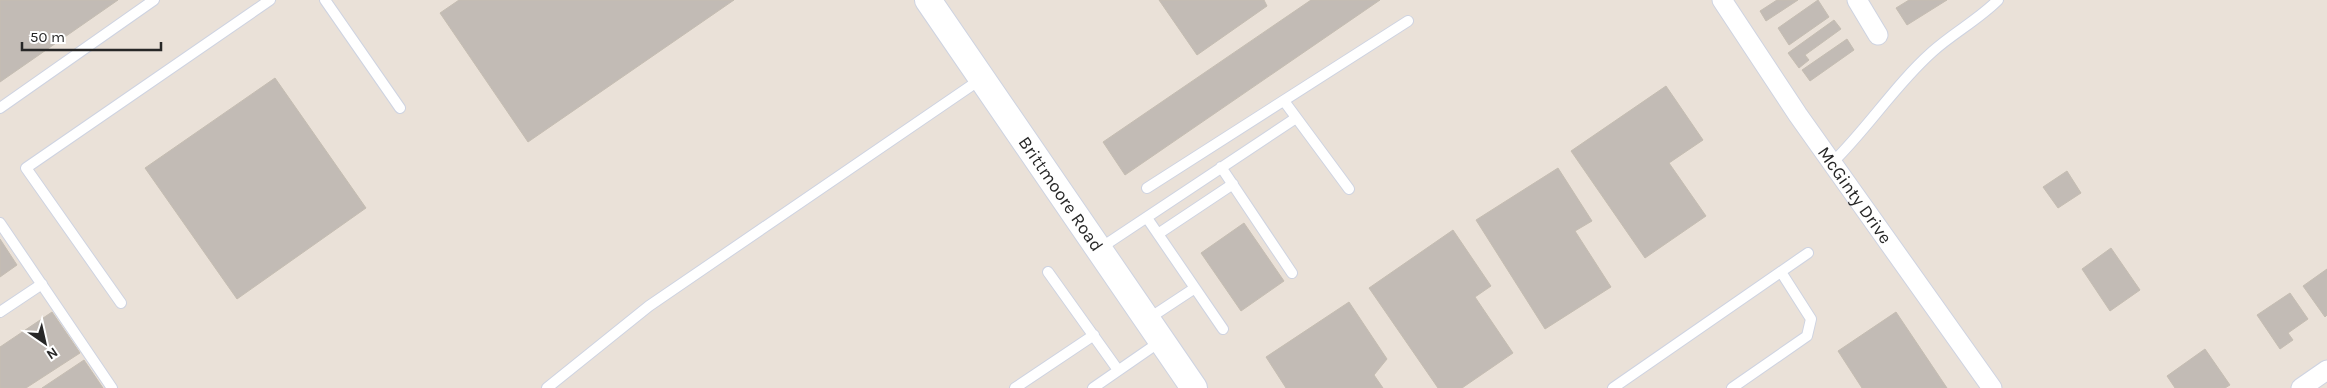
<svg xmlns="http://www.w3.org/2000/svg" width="2327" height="388" viewBox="0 0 2327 388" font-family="Karla,sans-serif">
	<rect width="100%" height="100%" fill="#eae1d8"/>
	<!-- building -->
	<path fill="#c2bbb5" stroke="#c5bdb2" d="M0,0H118L0,82Z
		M459,0H734L528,142L440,13Z
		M1159,0H1264L1267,6L1197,55Z
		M1311,0H1380L1125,175L1103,142Z
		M1777,0H1798L1766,21L1760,11Z
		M1818,0L1829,17L1789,45L1778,28Z
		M1909,0H1947L1907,25L1896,8Z
		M1834,20L1841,29L1805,55L1809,60L1799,68L1788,53Z
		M1847,39L1854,50L1810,81L1802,70Z
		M275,78L366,208L237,299L145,168Z
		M1666,86L1703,140L1669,163L1706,216L1645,258L1571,151Z
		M1558,168L1592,221L1575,231L1611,287L1545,329L1476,220Z
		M2067,171L2081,193L2058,208L2043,187Z
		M1244,223L1284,281L1241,311L1201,253Z
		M1453,230L1491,286L1475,297L1513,353L1462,388H1438L1369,288Z
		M0,239L17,265L0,277Z
		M2111,248L2140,290L2110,311L2082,269Z
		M2327,269V315L2325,317L2303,286Z
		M2290,293L2308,319L2288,333L2293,340L2280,349L2257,315Z
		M1349,302L1387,359L1374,375L1383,388H1286L1266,357Z
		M52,312L80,353L26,388H0V347Z
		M1896,312L1947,388H1862L1838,351Z
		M2205,349L2230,385L2225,388H2175L2167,376Z
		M84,360L103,388H42Z"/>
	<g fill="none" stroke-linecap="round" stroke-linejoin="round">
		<defs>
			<path id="service" d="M325,0L400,108
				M1284,101L1349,189
				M0,108L154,0
				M1832,163C1868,128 1895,85 1932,52C1953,33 1978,20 1998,0
				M1221,167L1292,273
				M1147,188L1408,21
				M1147,218L1223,329
				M0,223L112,388
				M1158,234L1233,184
				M1099,249L1296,118
				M1048,272L1118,370
				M121,303L26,168L270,0
				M0,312L42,284
				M1148,319L1195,288
				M547,388L649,306L981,79
				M1015,388L1094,335
				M1093,388L1161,341
				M1613,388L1808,253
				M1732,388L1807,336L1811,319L1781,272"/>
			<g id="minor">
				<path id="s1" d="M1722,0L1798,115L1992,388"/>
				<path d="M1857,0L1878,35"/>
				<path d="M2301,388L2327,370"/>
			</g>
			<g id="secondary">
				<path id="s2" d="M928,0L1194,388"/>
			</g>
		</defs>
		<!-- service casing -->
		<use href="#service" stroke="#ced3e1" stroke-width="12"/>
		<!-- minor casing -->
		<use href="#minor" stroke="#ced3e1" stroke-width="21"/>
		<!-- secondary casing -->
		<use href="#secondary" stroke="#ced3e1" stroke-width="28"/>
		<!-- service -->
		<use href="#service" stroke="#fff" stroke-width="10"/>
		<!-- minor -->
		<use href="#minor" stroke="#fff" stroke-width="19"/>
		<!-- secondary -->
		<use href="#secondary" stroke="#fff" stroke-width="26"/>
	</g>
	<g text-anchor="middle" stroke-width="4.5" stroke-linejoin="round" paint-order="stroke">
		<!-- street labels -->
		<g font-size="18" fill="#272727" stroke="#fff">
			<text dy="6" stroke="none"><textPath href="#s2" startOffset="235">Brittmoore Road</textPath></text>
			<text dy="6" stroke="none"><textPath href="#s1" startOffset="236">McGinty Drive</textPath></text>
		</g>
	</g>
	<!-- north arrow -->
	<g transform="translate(45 343) rotate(146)" stroke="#ffffff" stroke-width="4" paint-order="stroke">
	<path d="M0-4L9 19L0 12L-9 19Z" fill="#272727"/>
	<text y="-8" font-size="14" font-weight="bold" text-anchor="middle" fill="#272727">N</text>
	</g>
	<!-- scale -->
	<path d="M22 42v8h139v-8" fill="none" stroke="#272727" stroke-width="2.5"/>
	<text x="30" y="42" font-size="15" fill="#272727" stroke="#ffffff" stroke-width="4" paint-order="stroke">50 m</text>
</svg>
